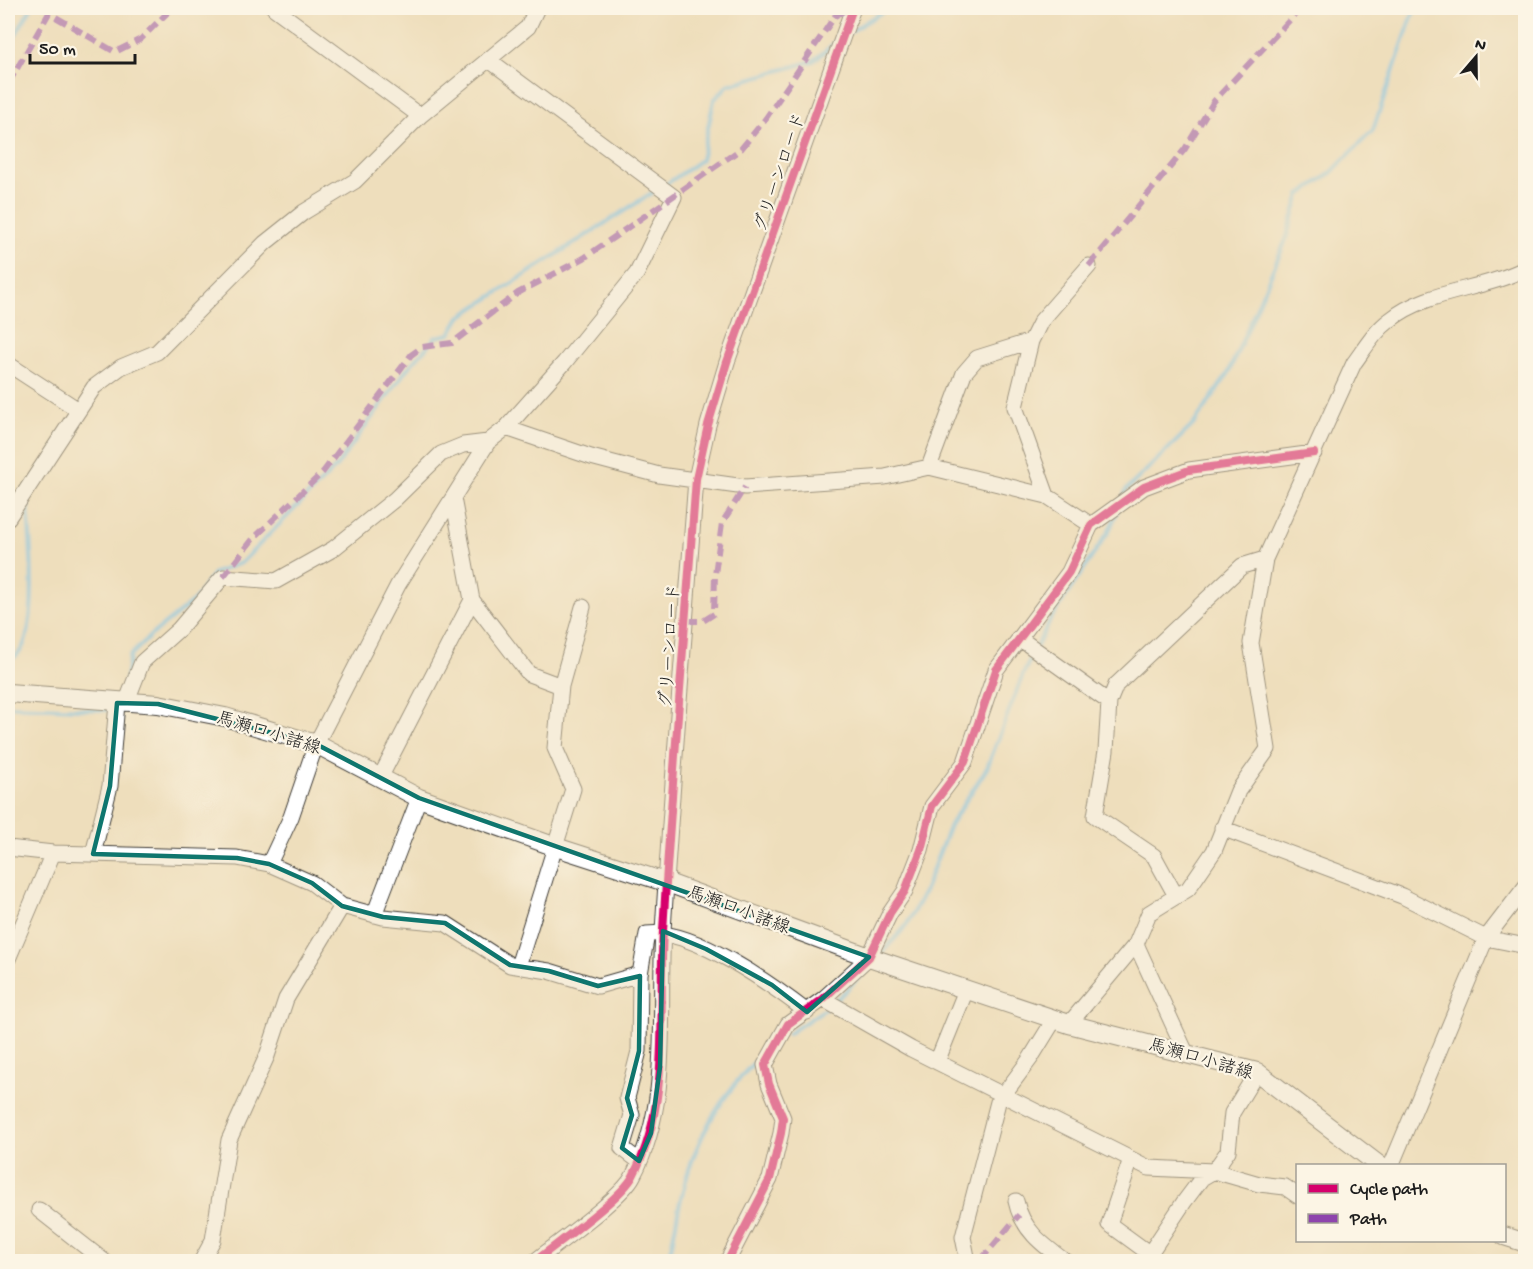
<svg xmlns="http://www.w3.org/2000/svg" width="1533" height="1269" viewBox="0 0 1533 1269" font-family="'Gochi Hand','Klee One',sans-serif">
	<rect width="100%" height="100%" fill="#fcf5e5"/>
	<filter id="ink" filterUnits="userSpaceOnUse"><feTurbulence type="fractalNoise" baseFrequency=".0167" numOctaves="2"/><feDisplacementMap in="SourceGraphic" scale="12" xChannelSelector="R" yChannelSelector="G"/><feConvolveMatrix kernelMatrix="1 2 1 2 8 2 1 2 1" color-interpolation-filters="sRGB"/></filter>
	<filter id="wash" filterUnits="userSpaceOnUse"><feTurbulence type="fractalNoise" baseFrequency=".008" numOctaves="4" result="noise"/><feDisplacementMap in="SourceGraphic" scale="24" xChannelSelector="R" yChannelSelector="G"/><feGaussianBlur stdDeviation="1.35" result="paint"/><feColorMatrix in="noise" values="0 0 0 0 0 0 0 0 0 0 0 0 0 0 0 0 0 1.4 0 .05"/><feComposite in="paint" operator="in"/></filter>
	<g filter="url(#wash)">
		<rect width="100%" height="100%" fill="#eedebc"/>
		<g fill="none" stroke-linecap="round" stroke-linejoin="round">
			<!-- stream -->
			<path stroke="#75c1ef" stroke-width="4.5" d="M850,32L888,8
				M8,48L31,8
				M665,185L701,160L714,100L728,85L813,61L836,42
				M1124,496L1126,490L1193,425L1228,374L1285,242L1300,195L1331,173L1373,130L1415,8
				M8,660C44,653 29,534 28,506
				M124,689L130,656L150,636L195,600L214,573L241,563L336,467L407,369L436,337L450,334L460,317L658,189
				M8,706L107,710L111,705
				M879,956L906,926L924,892L950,825L987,768L1024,672L1050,620L1109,531L1117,512
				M835,1001L874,963
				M788,1034L828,1007
				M667,1262C674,1241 676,1219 681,1198C694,1140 723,1090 767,1050"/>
		</g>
	</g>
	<g filter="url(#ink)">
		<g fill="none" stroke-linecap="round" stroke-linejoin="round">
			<defs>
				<path id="minor" d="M274,8L420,116
					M8,364L77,409
					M506,428L591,457L659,475L745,487L885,477L929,467L964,373L977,358L1031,341
					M929,467L1047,496L1091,525
					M1047,496L1015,407L1031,341L1041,321L1089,266
					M453,498L472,600L529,674L561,686
					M8,518L94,387L121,367L157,352L265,243L304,212L355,181L420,116L528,27L537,8
					M1019,638L1109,702
					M126,703L142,662L179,629L223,577L276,581L333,549L395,499L441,454L463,445L488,442
					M380,778L472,600
					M1222,828L1402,896L1486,938L1526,946
					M8,848L53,853L237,858L269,864L312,883L342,906L383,917L445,923L510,965L549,971L598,986L640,974L647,934C691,927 772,985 807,1012
					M93,854L110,786L117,703
					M269,864L291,817L316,744L398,585L488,442L506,428L564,363L637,273L674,197L489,60
					M1176,896L1154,856L1095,816L1106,751L1109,702L1116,685L1242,566L1265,559
					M374,915L419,798
					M1136,944L1186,1053
					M8,959L53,853
					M518,966L573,789L555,748L561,686L583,607
					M823,999L911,1049L1149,1168L1214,1171L1259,1184L1285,1187L1298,1196
					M1069,1024L1136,944L1149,913L1188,889L1214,851L1238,791L1268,749L1251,643L1265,559L1354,363C1365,348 1375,331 1390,320C1428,289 1483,291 1526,268
					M937,1062L966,990
					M1131,1159L1109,1224L1150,1254
					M639,1161L622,1148L632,1115L627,1098L639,1051L640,974
					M1391,1166L1486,938L1526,886
					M1016,1201C1022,1230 1043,1245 1066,1262
					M39,1210L105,1262
					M201,1262L213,1240L229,1140L267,1056L286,999L342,906
					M534,1262C556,1244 622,1198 633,1176C672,1102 658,1012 663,931C672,780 685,629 696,479L708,425L727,362L853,8
					M727,1262L770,1179L781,1133L783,1118L769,1084L765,1065L788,1024L823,999L869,957L890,913L905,891L921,850L932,806L965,762L996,670L1069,572L1091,525L1144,487L1189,470L1314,453
					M968,1262L963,1237L998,1102L1030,1059L1054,1020
					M1144,1262L1184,1202L1202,1178L1214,1171L1228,1151L1232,1113L1257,1072"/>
				<path id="major" d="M8,693L158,704L225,717L316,744L419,798L556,847L668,883L869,957L1069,1024L1257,1072L1380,1166
					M1504,1236L1526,1243"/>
			</defs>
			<!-- minor casing -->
			<use href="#minor" stroke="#3c3934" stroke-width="17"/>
			<!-- major casing -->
			<use href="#major" stroke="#3c3934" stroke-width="20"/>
			<!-- minor -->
			<use href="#minor" stroke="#fff" stroke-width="15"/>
			<!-- major -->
			<use href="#major" stroke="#fff" stroke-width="18"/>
			<!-- quiet -->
			<path stroke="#8e44ad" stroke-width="6" stroke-dasharray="12 6" stroke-linecap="butt" d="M8,84L49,13L115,52L141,39L172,8
				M1089,266L1185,149L1214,101L1301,8
				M223,577L253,539L323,472L411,355L422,347L452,343L518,293L584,258L741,149L766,118L835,16L849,8
				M686,621H703L714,614L715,574L722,523L745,487
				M8,1252L9,1262
				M982,1262L985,1255L1019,1215"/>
			<defs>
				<path id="cycleway" d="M534,1262C556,1244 622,1198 633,1176C672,1102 658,1012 663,931C672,780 685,629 696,479L708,425L727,362L853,8
					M727,1262L770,1179L781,1133L783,1118L769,1084L765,1065L788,1024L823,999L869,957L890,913L905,891L921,850L932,806L965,762L996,670L1069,572L1091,525L1144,487L1189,470L1314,453"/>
			</defs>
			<!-- cycleway casing -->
			<use href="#cycleway" stroke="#fcf5e5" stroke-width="11"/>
			<!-- cycleway -->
			<use href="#cycleway" stroke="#d6006c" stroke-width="8"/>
		</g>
	</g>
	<!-- marked area -->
	<path d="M0 0H1533V1269H0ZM117,703L158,704L316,744L419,798L869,957L807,1012L772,985L706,949L663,931L660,1067L651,1133L639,1161L622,1148L632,1115L627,1098L639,1051L640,976L598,986L549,971L510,965L445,923L383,917L342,906L312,883L269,864L237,858L93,854L110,786Z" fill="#eedebc" fill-opacity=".55" fill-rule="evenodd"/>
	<path fill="none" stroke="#0f766e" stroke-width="4.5" stroke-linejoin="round" d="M117,703L158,704L316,744L419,798L869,957L807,1012L772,985L706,949L663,931L660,1067L651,1133L639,1161L622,1148L632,1115L627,1098L639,1051L640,976L598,986L549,971L510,965L445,923L383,917L342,906L312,883L269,864L237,858L93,854L110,786Z"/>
	<g text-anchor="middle" stroke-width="4.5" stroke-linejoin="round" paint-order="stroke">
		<!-- street labels -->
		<g font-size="18" fill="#1c1c1c" stroke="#fcf5e5">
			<text transform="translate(779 172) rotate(-71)" y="6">グリーンロード</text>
			<text transform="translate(669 646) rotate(-86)" y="6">グリーンロード</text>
			<text transform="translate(269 732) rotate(17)" y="6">馬瀬口小諸線</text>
			<text transform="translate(739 909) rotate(20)" y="6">馬瀬口小諸線</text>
			<text transform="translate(1201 1058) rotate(16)" y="6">馬瀬口小諸線</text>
		</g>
	</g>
	<!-- margin -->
	<rect width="1533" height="1269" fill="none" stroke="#fcf5e5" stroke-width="30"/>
	<!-- legend -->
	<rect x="1296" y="1164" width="210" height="78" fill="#fcf5e5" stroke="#a29e95" stroke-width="1.5"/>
	<rect x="1308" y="1184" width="30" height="9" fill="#d6006c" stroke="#a29e95" stroke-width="1.5"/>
	<text x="1350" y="1194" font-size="18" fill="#1c1c1c">Cycle path</text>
	<rect x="1308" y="1214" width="30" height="9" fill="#8e44ad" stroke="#a29e95" stroke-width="1.5"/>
	<text x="1350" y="1224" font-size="18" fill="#1c1c1c">Path</text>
	<!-- north arrow -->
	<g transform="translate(1476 57) rotate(20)" stroke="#fcf5e5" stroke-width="4.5" paint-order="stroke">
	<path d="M0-4.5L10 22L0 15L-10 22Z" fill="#1c1c1c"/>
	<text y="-9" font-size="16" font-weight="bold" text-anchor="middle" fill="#1c1c1c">N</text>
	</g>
	<!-- scale -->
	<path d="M30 54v9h105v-9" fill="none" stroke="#1c1c1c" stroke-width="3"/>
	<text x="39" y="54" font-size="18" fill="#1c1c1c" stroke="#fcf5e5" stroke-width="4.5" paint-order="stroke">50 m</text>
</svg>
